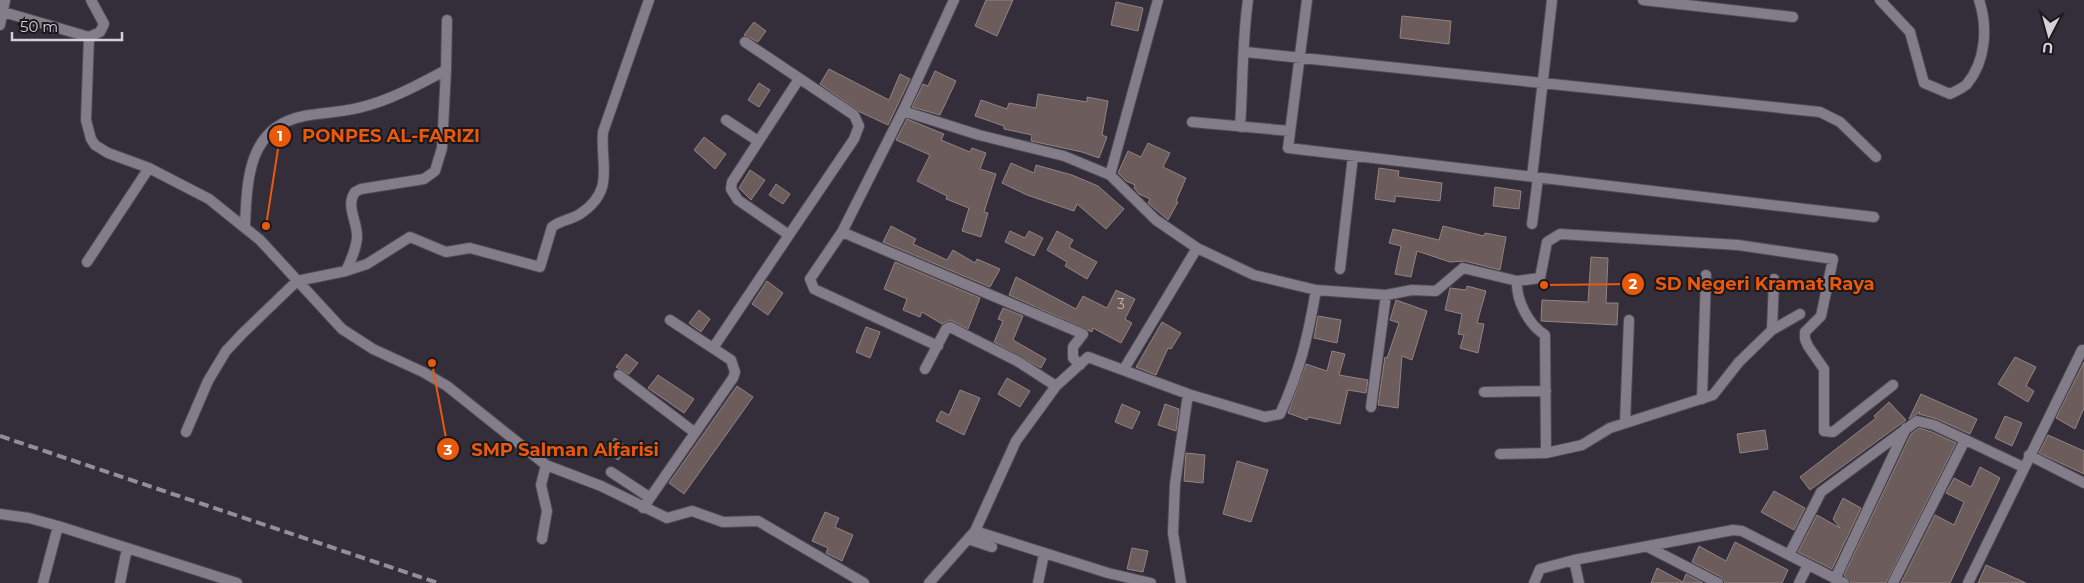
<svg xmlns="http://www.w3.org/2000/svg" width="2084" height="583" viewBox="0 0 2084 583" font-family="Montserrat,sans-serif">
	<rect width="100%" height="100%" fill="#332e39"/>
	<!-- building -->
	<path fill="#6c5d5c" stroke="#938382" d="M986,0H1013L997,36L975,26Z
		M1116,2L1143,8L1138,31L1111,25Z
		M1402,16L1451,21L1449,44L1400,38Z
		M754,22L766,31L758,42L744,35Z
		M829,69L889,100L900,74L910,79L888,125L860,112L820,84Z
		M935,71L956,81L940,115L912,107L923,84L928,86Z
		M759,83L770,90L759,107L748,100Z
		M1038,94L1087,102V97L1108,101L1102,135L1107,137L1099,158L1082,152L1031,141L1032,135L1004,129V126L975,116L981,100L1007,109L1009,103L1036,108Z
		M907,119L944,134L941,140L970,152L972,148L986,153L980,169L996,174L984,212L988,213L981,237L962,231L969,208L946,199L947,196L917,181L930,155L896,140Z
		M704,137L726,154L715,169L694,150Z
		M1148,143L1170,153L1163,167L1186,178L1176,201L1178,202L1168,220L1148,203L1150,199L1139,194L1134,188L1135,185L1126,181L1118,173L1128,151L1141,157Z
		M1011,163L1034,173L1036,165L1072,175L1098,186L1124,209L1106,229L1077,204L1074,211L1027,195L1002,183Z
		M1379,168L1399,171L1398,177L1442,183L1440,201L1395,196V202L1375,199Z
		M750,170L765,180L751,200L739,188Z
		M776,184L790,194L783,204L769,195Z
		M1495,187L1521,191L1519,209L1493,206Z
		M891,226L916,239L913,244L947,260L953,250L975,263L977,259L1000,269L990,287L883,242Z
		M1443,226L1484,236L1485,233L1506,237L1500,270L1465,261L1450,262L1417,251L1411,277L1395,274L1401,246L1389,243L1393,229L1439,240Z
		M1010,231L1025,238L1029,231L1043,238L1034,256L1005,242Z
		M1057,231L1073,240L1069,247L1097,262L1087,279L1065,266L1067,262L1047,250Z
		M1591,257L1608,258L1606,303H1618L1617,325L1541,321L1542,300L1588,302Z
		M895,262L980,298L968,329L950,320L942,324L922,312L920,317L903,310L907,299L884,289Z
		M1016,277L1076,309L1083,296L1107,308L1116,290L1135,299L1125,319L1132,323L1121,343L1093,328L1092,332L1009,295Z
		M767,281L783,293L768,315L752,304Z
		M1467,286L1486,291L1477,323L1484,324L1478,353L1460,348L1464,335L1458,334L1462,314L1445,310L1450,288L1466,290Z
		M1396,300L1427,311L1412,360L1402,356L1398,408L1378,405L1385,357L1387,358L1399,323L1390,320Z
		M1003,308L1023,316L1013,340L1046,359L1041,368L994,342L1003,321L998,319Z
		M699,310L710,319L701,332L689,323Z
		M1318,316L1341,320L1337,343L1314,338Z
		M1162,322L1181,333L1171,349L1168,348L1156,375L1136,367Z
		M866,327L880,332L870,358L856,352Z
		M1332,351L1345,354L1339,375L1368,380L1366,393L1348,390L1340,424L1308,417L1307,420L1288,413L1306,364L1327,371Z
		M626,354L638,363L629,374L616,367Z
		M2015,357L2036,367L2026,386L2034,391L2028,402L1998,384Z
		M2084,362V408L2075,429L2056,418Z
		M658,375L694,399L684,413L648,388Z
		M1007,378L1030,391L1020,407L998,394Z
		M737,386L753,397L684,494L669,483Z
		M960,390L980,398L964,435L936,421L941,411L949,415Z
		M1921,394L1977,419L1970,434L1937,419L1919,414L1920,412L1909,419Z
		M1889,402L1906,420L1810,490L1800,477L1876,418L1874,416Z
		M1122,404L1140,412L1132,429L1115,422Z
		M1165,404L1179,409L1176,431L1158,425Z
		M2005,416L2022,423L2012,446L1995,438Z
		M1919,428L1932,432L1956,443L1886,583H1851L1844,575L1911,434Z
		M1765,430L1768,449L1740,453L1737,434Z
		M2048,435L2084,451V474L2039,453Z
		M615,438L628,448L618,460L605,450Z
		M1186,453L1205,455L1203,483L1184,481Z
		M1237,461L1268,470L1251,522L1223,514Z
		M1980,467L2000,478L1950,583H1901L1935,515L1954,525L1964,502L1946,493L1954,478L1971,487Z
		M1774,491L1805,508L1794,530L1761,512Z
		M1843,498L1861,508L1832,569L1798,552L1817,515L1840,528L1833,519Z
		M825,512L839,518L835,527L853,535L842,561L826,553L828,548L812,541Z
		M1735,542L1788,570L1782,583H1725L1721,577L1692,562L1699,546L1726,561Z
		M1132,548L1148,551L1143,572L1127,569Z
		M1986,565L2026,583H1978Z
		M1657,568L1683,582L1686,574L1703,583H1651Z"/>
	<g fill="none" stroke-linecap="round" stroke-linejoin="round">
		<defs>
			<path id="minor" d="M1307,0L1288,148L1874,217
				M1643,0L1793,17
				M1880,0L1910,32L1924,83L1950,94C1956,91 1963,88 1967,84C1986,61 1988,27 1979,0
				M0,11L89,37L86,120L91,139L95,145L108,153L149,168L209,199L260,240L342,329L373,349L423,372L447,386L546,465L601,486L667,518L692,511L723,522L758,521L864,583
				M0,25L5,0
				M89,37L100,32L104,24L91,0
				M745,42L854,115L859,126L854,139L789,235
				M1245,52L1820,112L1840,122L1876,157
				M903,111L979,135L1064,156L1110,175L1156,220L1197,248L1254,275L1316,290L1386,295L1412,290L1436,291L1463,268L1517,281L1540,278L1547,242L1560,234L1738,245L1833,259L1821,316L1805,332V339L1808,346L1824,369V431L1833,432L1893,385
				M726,120L758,141
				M1192,122L1290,131
				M1240,127C1243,84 1242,42 1248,0
				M1110,175L1158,0
				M1532,177L1552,0
				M1532,224L1538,178
				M245,226C247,179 248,127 304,116C322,113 340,112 358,108C389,101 418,85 446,70L447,20
				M842,232L1083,334L1073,347V358L1080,365
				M87,262L149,168
				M1340,269L1353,156
				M346,271L367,264L410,237L446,252L470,248L540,267L552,227C560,220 571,220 580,214C616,190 600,165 603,132L649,0
				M1517,281C1516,301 1529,325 1545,335L1546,453L1582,445L1610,428L1713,395L1739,362L1772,330L1774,279
				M1772,330L1800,314
				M938,346L814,289L810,279L842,232L903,111L954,0
				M713,348L789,235L738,200L731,189L732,182L799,79
				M925,369L946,329L950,327L1017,361L1056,386
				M1124,369L1197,248
				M619,375L694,432
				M1484,392L1546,391
				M1702,399L1706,275
				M1371,407L1386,295
				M1625,423L1629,320
				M186,432L208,381L226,351L243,333L297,281L346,271C351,260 356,250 357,238C358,222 345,206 355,192L361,189L424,179L435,171L442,148L446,70
				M1500,454L1546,453
				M2029,455L2084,483
				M611,472L649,497
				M643,508L733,378L735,372L731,360L670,320
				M0,514L29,518L58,526L237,583
				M975,531L1108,573L1151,583
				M542,539L547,511L541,485L546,465
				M968,539L992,547
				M1648,547L1718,583
				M1789,555L1821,492L1917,421L1934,425L2023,467
				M1835,579L1906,428
				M43,583L58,526
				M120,583L127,548
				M929,583L975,531L1016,441L1056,386L1088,357L1188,394L1265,417L1280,414C1300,370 1308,337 1316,290
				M1038,583L1044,554
				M1181,583L1173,533L1175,484L1188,394
				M1534,583L1540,569L1574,560
				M1579,583L1574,560L1733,530L1742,531L1844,583
				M1799,583L1808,565
				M1893,583L1965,440
				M1968,583L2082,350H2084"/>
		</defs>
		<!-- minor casing -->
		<use href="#minor" stroke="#4f4b54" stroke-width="12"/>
		<!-- minor -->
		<use href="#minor" stroke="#827d89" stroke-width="10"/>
		<!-- rail -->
		<path stroke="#928f97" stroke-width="4" stroke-dasharray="10 5" stroke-linecap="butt" d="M0,436L438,583"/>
	</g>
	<g text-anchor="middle" stroke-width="4" stroke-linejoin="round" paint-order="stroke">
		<!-- number labels -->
		<g font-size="14" fill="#bab5ba">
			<text x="1121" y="309">3</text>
		</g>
	</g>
	<!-- callouts -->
	<path fill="none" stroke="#e8590c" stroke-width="2" d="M266 226L280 136M1544 285L1633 284M432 363L448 449"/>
	<g fill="#e8590c" stroke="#1a181c" stroke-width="2">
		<circle cx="266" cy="226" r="5"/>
		<circle cx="1544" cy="285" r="5"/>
		<circle cx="432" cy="363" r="5"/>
		<circle cx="280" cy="136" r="12"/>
		<circle cx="1633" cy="284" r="12"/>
		<circle cx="448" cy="449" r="12"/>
	</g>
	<g font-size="15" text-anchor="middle" font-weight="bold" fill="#fff">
		<text x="280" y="141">1</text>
		<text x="1633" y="289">2</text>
		<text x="448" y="455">3</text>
	</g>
	<g font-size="18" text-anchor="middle" font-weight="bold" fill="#e8590c" stroke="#1a181c" stroke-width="4" stroke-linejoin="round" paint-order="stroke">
		<text x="391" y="142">PONPES AL-FARIZI</text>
		<text x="1765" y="290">SD Negeri Kramat Raya</text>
		<text x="565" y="456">SMP Salman Alfarisi</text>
	</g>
	<!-- north arrow -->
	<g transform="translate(2049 35) rotate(186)" stroke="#1a181c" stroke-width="4" paint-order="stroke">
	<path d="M0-4L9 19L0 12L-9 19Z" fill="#d4d2d9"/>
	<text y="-8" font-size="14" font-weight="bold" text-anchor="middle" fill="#d4d2d9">U</text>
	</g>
	<!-- scale -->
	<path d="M12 32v8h110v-8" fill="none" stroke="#d4d2d9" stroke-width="2.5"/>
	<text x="20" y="32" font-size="15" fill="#d4d2d9" stroke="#1a181c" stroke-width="4" paint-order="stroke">50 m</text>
</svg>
